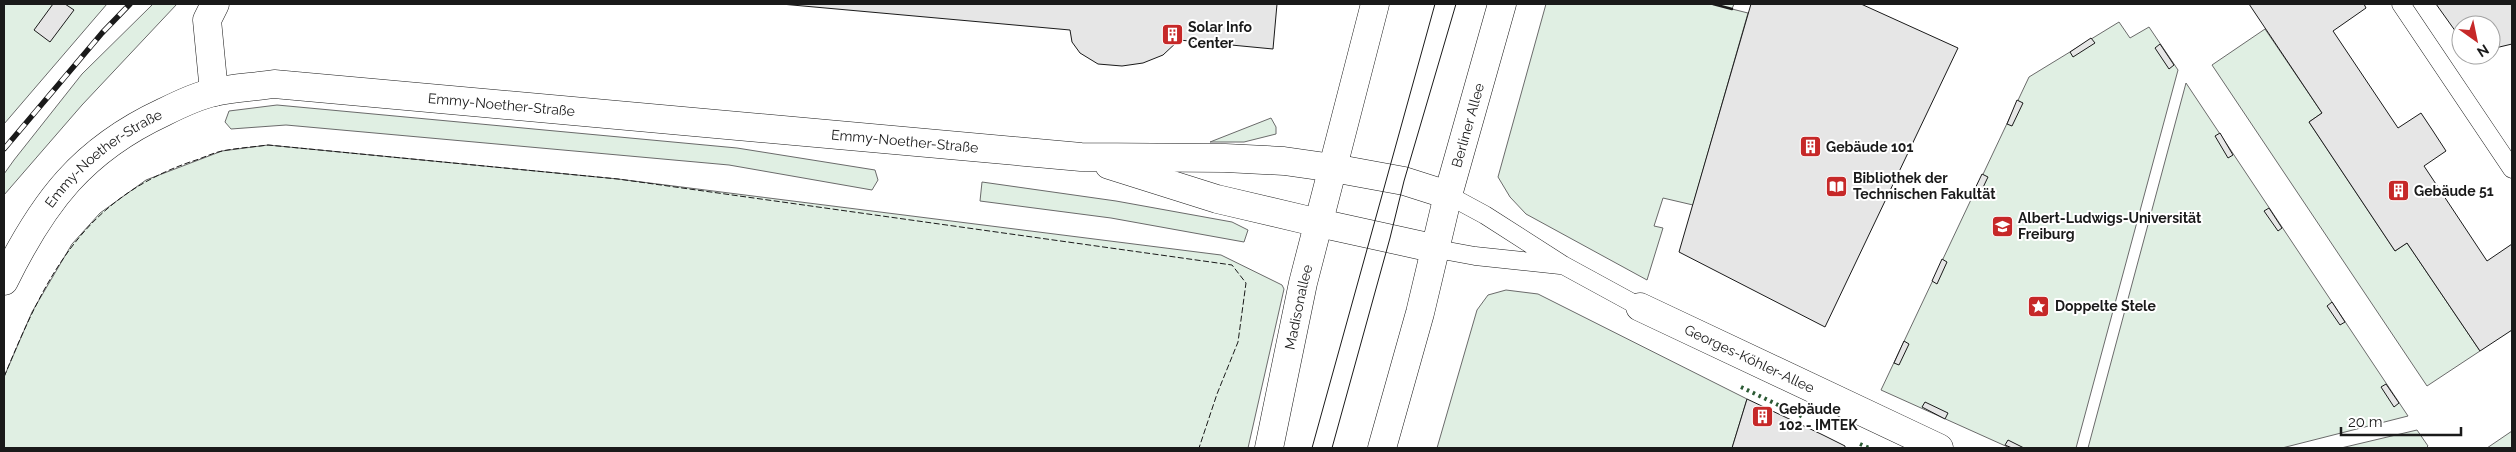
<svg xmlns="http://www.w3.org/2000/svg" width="2516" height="452" viewBox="0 0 2516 452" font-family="Raleway,sans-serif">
	<rect width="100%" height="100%" fill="#fff"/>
	<!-- green -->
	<path fill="#e0efe3" stroke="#6a6a6a" d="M4,4H107L4,124Z
		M153,4H177L82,105L4,195V174L14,160L82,74Z
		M1546,4H1734L1732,9L1748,13L1693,205L1663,198L1654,226L1663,228L1647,280L1526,214L1510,197L1498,177Z
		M2119,22L2130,38L2149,27L2178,70L2076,448H2010L1881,390L2029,77Z
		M2265,29L2322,113L2309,122L2395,251L2407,243L2480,351L2427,386L2212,65Z
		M2186,83L2408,416L2282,448H2088Z
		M277,105L737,148L875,170L878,180L872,190L729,165L286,125L231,129L225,122L229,111Z
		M1271,118L1276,127V134L1244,142H1210Z
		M268,145L618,179L1221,255L1282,285L1284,289L1248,448H4V377L32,312L72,244L100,213L146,180L222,151Z
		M982,182L1116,201L1232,222L1248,230L1244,242L1111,218L980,201Z
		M1506,290L1538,294L1747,399L1732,448H1437L1477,310L1488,295Z
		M2417,430L2428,446L2426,448H2341Z
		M2512,431V448H2487Z"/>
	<!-- building -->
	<path fill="#e6e6e6" stroke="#1a1a1a" d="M53,4H65L74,10L50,42L34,30Z
		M781,4H1277L1273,49L1179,40L1163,55L1143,63L1122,66L1098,64L1080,53L1072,42L1070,30Z
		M1751,4H1861L1958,48L1825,327L1679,252Z
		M2249,4H2364L2366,8L2333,31L2398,128L2421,113L2433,131L2446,151L2424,166L2487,261L2512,244V330L2480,351L2407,243L2395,251L2309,122L2322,113Z
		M2436,4H2512V44L2491,49V25H2461V39Z
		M2091,38L2095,43L2073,57L2070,52Z
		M2160,44L2174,65L2169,69L2155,48Z
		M2017,100L2023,103L2012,126L2007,124Z
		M2220,133L2233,155L2228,158L2215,136Z
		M1982,174L1988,177L1977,200L1971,197Z
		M2269,208L2282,228L2278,231L2264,211Z
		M1942,259L1947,262L1937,284L1932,281Z
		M2332,302L2345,322L2340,325L2327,306Z
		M1904,341L1909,344L1899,365L1894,363Z
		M2386,384L2399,403L2394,407L2381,387Z
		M1747,399L1823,435L1845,446V448H1732Z
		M1925,402L1948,413L1945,419L1922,407Z
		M2008,440L2024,448H2012L2005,445Z"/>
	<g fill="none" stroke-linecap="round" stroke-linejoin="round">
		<defs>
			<path id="service" d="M2401,4L2512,169
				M1448,195L1485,215L1563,265L1640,307
				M1437,249L1475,256L1560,265"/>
			<g id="pedestrian">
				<path id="s1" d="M1640,307L1939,448"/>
			</g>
			<g id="minor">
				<path d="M214,92L207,20L215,4"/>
				<path d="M1109,165L1217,199L1319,223"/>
				<path id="s2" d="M4,281C43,202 82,150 164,112C180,104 197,96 214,92C233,88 254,87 274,84L1081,157L1225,158L1284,161L1333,168"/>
			</g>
			<g id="secondary">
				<path d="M1333,168L1404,181L1448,195"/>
				<path d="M1319,223L1437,249"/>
				<path id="s3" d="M1269,448L1303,283L1375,4"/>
				<path id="s4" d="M1382,448L1420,313L1448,195L1502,4"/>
			</g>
		</defs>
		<!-- service casing -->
		<use href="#service" stroke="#1a1a1a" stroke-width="19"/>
		<!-- pedestrian casing -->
		<use href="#pedestrian" stroke="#1a1a1a" stroke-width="29"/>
		<!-- minor casing -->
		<use href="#minor" stroke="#1a1a1a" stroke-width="29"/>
		<!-- secondary casing -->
		<use href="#secondary" stroke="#1a1a1a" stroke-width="29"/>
		<!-- service -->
		<use href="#service" stroke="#fff" stroke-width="18"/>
		<!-- pedestrian -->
		<use href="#pedestrian" stroke="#fff" stroke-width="28"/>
		<!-- minor -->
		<use href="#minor" stroke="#fff" stroke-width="28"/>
		<!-- secondary -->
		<use href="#secondary" stroke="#fff" stroke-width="28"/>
		<!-- tram -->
		<path stroke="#1a1a1a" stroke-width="1" d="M1312,448L1435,4
			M1332,448L1390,238L1404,181L1456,4"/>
		<defs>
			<path id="rail" d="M4,149L102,33L130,4"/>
		</defs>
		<!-- rail casing -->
		<use href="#rail" stroke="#1a1a1a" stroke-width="5.5"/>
		<!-- rail -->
		<use href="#rail" stroke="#fff" stroke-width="4" stroke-dasharray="11" stroke-linecap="butt"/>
		<!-- hedge -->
		<path stroke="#2b5a34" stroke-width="4" stroke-dasharray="2.5 4" stroke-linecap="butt" d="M1741,387L1803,417
			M1860,444L1869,448"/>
		<!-- fence -->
		<path stroke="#1a1a1a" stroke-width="1" stroke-dasharray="6 2.5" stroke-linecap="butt" d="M4,377C45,278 82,200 190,162C201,159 212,153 222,151C237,148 253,147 268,145L618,179L1232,265L1246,283L1238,342L1217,394L1199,448"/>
		<!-- wall -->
		<path stroke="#1a1a1a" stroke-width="2.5" d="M1713,4L1732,9"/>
	</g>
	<!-- icons -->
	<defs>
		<symbol id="building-square" viewBox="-11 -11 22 22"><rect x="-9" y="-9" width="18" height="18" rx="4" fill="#c62828" stroke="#fff"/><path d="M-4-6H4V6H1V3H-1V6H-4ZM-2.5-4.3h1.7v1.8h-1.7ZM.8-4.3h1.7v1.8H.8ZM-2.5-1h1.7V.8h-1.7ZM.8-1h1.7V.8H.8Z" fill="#fff"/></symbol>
		<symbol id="library-square" viewBox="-11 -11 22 22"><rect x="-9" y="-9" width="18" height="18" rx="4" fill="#c62828" stroke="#fff"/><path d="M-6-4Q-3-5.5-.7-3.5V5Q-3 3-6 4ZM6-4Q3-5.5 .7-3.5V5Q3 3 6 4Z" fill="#fff"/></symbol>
		<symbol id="university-square" viewBox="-11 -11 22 22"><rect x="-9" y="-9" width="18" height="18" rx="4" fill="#c62828" stroke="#fff"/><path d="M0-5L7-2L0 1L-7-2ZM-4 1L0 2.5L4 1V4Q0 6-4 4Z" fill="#fff"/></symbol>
		<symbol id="sight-square" viewBox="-11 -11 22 22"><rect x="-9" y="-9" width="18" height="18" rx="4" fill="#c62828" stroke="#fff"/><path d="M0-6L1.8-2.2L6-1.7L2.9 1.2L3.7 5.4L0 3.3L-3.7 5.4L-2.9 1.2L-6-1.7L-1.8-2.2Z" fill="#fff"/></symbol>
	</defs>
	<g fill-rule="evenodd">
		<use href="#building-square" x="1160" y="22" width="25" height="25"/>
		<use href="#building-square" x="1798" y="134" width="25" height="25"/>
		<use href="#library-square" x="1824" y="174" width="25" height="25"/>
		<use href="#building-square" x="2386" y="178" width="25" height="25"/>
		<use href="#university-square" x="1990" y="214" width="25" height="25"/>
		<use href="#sight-square" x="2026" y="294" width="25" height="25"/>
		<use href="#building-square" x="1750" y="404" width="25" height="25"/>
	</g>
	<g text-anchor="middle" stroke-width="4" stroke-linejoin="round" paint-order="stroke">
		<!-- poi labels -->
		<g font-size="14" font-weight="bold" fill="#1a1a1a" stroke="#fff" text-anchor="start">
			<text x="1188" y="32">Solar Info<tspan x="1188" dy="16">Center</tspan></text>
			<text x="1826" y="152">Gebäude 101</text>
			<text x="1853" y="183">Bibliothek der<tspan x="1853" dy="16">Technischen Fakultät</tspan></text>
			<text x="2414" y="196">Gebäude 51</text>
			<text x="2018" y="223">Albert-Ludwigs-Universität<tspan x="2018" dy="16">Freiburg</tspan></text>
			<text x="2055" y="311">Doppelte Stele</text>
			<text x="1779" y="414">Gebäude<tspan x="1779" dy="16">102 - IMTEK</tspan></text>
		</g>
		<!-- street labels -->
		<g font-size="14" fill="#1a1a1a" stroke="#fff">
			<text dy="5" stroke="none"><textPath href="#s2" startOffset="581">Emmy-Noether-Straße</textPath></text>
			<text dy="5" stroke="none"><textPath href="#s4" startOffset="334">Berliner Allee</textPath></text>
			<text dy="5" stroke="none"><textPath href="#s2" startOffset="986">Emmy-Noether-Straße</textPath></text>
			<text dy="5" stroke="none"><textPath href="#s2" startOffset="161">Emmy-Noether-Straße</textPath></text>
			<text dy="5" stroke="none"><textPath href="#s3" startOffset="144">Madisonallee</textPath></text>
			<text dy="5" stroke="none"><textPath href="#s1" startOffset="121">Georges-Köhler-Allee</textPath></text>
		</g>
	</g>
	<!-- border -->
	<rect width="2516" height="452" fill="none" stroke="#1a1a1a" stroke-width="10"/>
	<!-- north arrow -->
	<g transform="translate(2476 40) rotate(147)"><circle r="24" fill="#ffffff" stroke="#a3a3a3"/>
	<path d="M0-4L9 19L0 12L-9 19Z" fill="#c62828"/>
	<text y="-8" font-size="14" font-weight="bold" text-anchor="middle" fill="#1a1a1a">N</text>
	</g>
	<!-- scale -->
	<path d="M2341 427v8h120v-8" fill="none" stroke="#1a1a1a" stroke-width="2.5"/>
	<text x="2348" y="427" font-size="15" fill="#1a1a1a" stroke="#ffffff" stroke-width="4" paint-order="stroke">20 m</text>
</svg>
